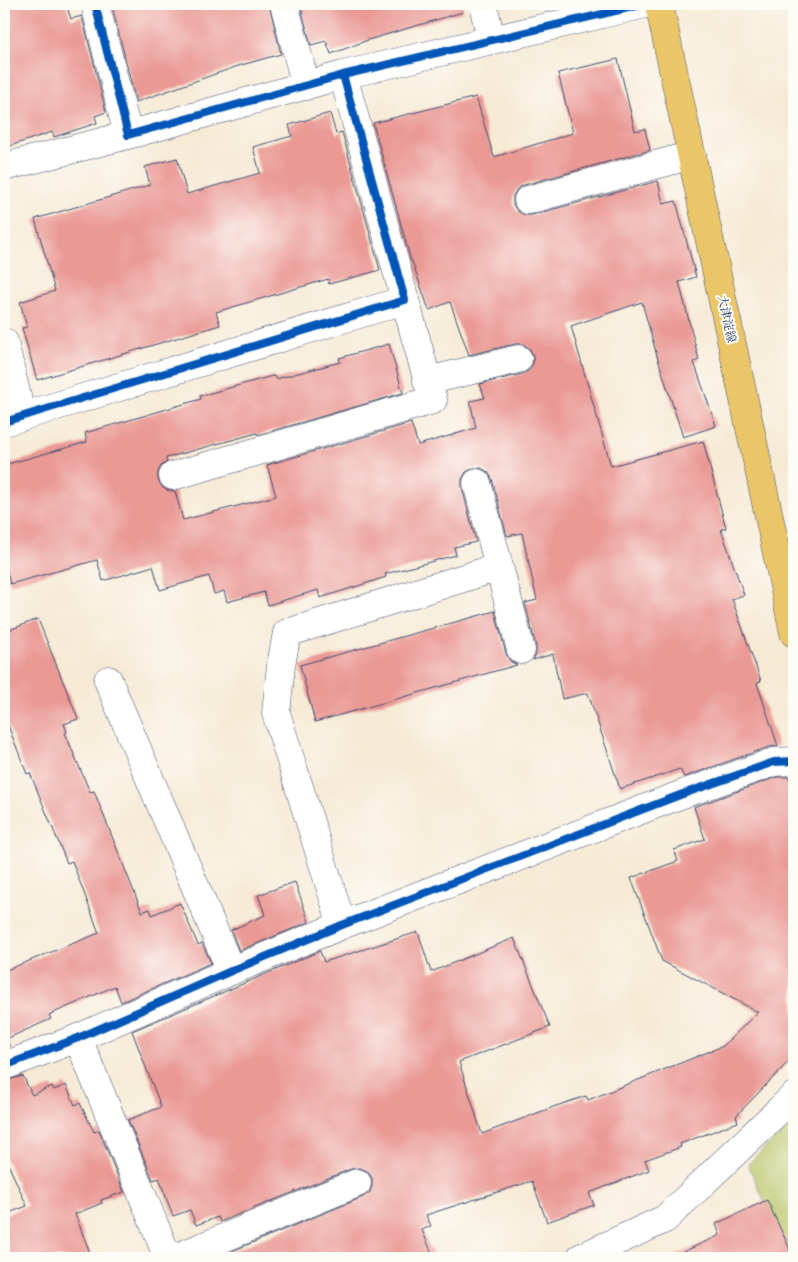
<svg xmlns="http://www.w3.org/2000/svg" width="798" height="1262" viewBox="0 0 798 1262" font-family="'Libre Caslon Text','Noto Serif JP',serif">
	<rect width="100%" height="100%" fill="#fdfcf7"/>
	<filter id="ink" filterUnits="userSpaceOnUse"><feTurbulence type="fractalNoise" baseFrequency=".02" numOctaves="2"/><feDisplacementMap in="SourceGraphic" scale="10" xChannelSelector="R" yChannelSelector="G"/><feConvolveMatrix kernelMatrix="1 2 1 2 8 2 1 2 1" color-interpolation-filters="sRGB"/></filter>
	<filter id="wash" filterUnits="userSpaceOnUse"><feTurbulence type="fractalNoise" baseFrequency=".0096" numOctaves="4" result="noise"/><feDisplacementMap in="SourceGraphic" scale="20" xChannelSelector="R" yChannelSelector="G"/><feGaussianBlur stdDeviation="1.12" result="paint"/><feColorMatrix in="noise" values="0 0 0 0 0 0 0 0 0 0 0 0 0 0 0 0 0 1.4 0 .05"/><feComposite in="paint" operator="in"/></filter>
	<g filter="url(#wash)">
		<rect width="100%" height="100%" fill="#f6ead5"/>
		<!-- green -->
		<path fill="#b8c466" stroke="#6a7a62" d="M794,1120V1258H789L748,1164Z"/>
		<g id="blocks">
			<!-- building -->
			<path fill="#ea9994" d="M4,4H66L71,19L82,16L106,112L95,116L97,123L54,137L52,132L4,148Z
				M118,4H269L281,54L238,66L136,102L112,6Z
				M300,4H462L463,12L368,40L331,54L326,41L311,45Z
				M618,59L635,131L645,129L650,150L524,185L517,189L513,196V204L517,211L525,215H532L658,181L663,204L676,201L696,277L679,282L699,360L694,362L716,426L683,437L657,356L642,302L571,326L611,466L703,441L726,528L721,529L744,595L732,599L761,681L757,683L778,746L769,747L684,777L680,769L620,789L588,693L562,699L553,654L533,660L536,654V646L525,603L537,600L522,533L507,536L492,479L488,472L481,468H474L466,472L462,479V487L476,542L454,547L456,555L385,574L386,577L320,598L318,590L268,605L264,592L227,602L224,591L214,594L209,576L160,590L153,566L103,581L97,560L10,584L4,560V465L87,442L85,433L201,399L200,396L272,376L276,377V379L340,362L339,358L389,344L403,393L258,435L257,433L166,458L167,462L161,466L158,472V480L163,488L169,491H175L183,520L276,496L267,465L411,423L418,445L476,428L470,401L485,398L480,384L522,374L528,371L533,364V355L529,348L523,344H515L469,355L450,302L429,310L412,261H411L373,123L476,97L494,157L573,133L558,73Z
				M330,113L336,134L342,132L380,270L329,284L328,279L216,312L220,325L37,380L22,328L27,327L20,302L55,291L35,219L150,185L145,167L177,158L187,194L260,173L253,147L292,136L289,125Z
				M495,611L506,654L510,661L517,665L315,722L300,665Z
				M38,619L78,719L64,724L67,732L65,733L90,792L94,791L142,912L150,909L152,915L180,903L198,945L202,943L211,963L121,1002L115,986L49,1015L51,1019L6,1039L10,1047L4,1049V971L99,933L72,861L67,863L30,773L27,774L4,715V632Z
				M777,777H789L794,793V1056L736,1116L738,1122L680,1144L681,1147L645,1160L649,1170L589,1193L594,1205L547,1222L532,1181L426,1215L431,1226L422,1230L434,1258H235L232,1251L363,1197L370,1192L372,1186V1178L367,1171L360,1168L351,1169L220,1222L218,1217L196,1225L190,1210L173,1216L159,1178L153,1180L128,1120L161,1107L132,1031L320,951L324,962L418,932L431,972L514,938L550,1027L459,1062L482,1134L556,1106L586,1096L588,1100L723,1046L758,1012L662,961L631,878L678,861L674,850L705,839L694,807Z
				M295,882L309,922L239,951L231,930L265,915L258,895Z
				M23,1076L32,1095L52,1086L54,1090L66,1085L75,1105L80,1103L94,1132L99,1130L124,1192L101,1200L102,1203L75,1214L92,1258H9L4,1245V1215L27,1206L4,1155V1081Z
				M767,1200L794,1258H670L720,1235L716,1224Z"/>
		</g>
	</g>
	<g filter="url(#ink)">
		<use href="#blocks" fill-opacity="0" stroke="#3c4b70" stroke-width="1"/>
		<g fill="none" stroke-linecap="round" stroke-linejoin="round">
			<defs>
				<path id="minor" d="M95,4L128,135L343,75L645,4
					M284,4L306,86
					M483,4L491,40
					M4,167L128,135
					M528,200L692,155
					M4,342L22,417
					M427,381L518,359
					M4,422L405,300L343,75
					M173,476L433,400L405,300
					M477,483L521,650
					M108,680L231,971
					M342,925L276,713L281,665L287,633L499,567
					M78,1038L168,1258
					M4,1066L78,1038L231,971L342,925L680,795L774,762L794,761
					M175,1258L357,1183
					M580,1258L665,1219L794,1096"/>
				<path id="major" d="M659,4L794,633"/>
			</defs>
			<!-- minor casing -->
			<use href="#minor" stroke="#3c4b70" stroke-width="29"/>
			<!-- major casing -->
			<use href="#major" stroke="#3c4b70" stroke-width="29"/>
			<!-- minor -->
			<use href="#minor" stroke="#fff" stroke-width="28"/>
			<!-- major -->
			<use href="#major" stroke="#ebc669" stroke-width="28"/>
			<defs>
				<path id="cycleway" d="M95,4L128,135L343,75L645,4
					M4,422L405,300L343,75
					M4,1066L78,1038L231,971L342,925L680,795L774,762L794,761"/>
			</defs>
			<!-- cycleway casing -->
			<use href="#cycleway" stroke="#fdfcf7" stroke-width="11"/>
			<!-- cycleway -->
			<use href="#cycleway" stroke="#0057b8" stroke-width="8"/>
		</g>
	</g>
	<g text-anchor="middle" stroke-width="4" stroke-linejoin="round" paint-order="stroke">
		<!-- street labels -->
		<g font-size="12" fill="#1b2f5e" stroke="#fdfcf7">
			<text transform="translate(727 319) rotate(78)" y="4">大津淀線</text>
		</g>
	</g>
	<!-- margin -->
	<rect width="798" height="1262" fill="none" stroke="#fdfcf7" stroke-width="20"/>
</svg>
